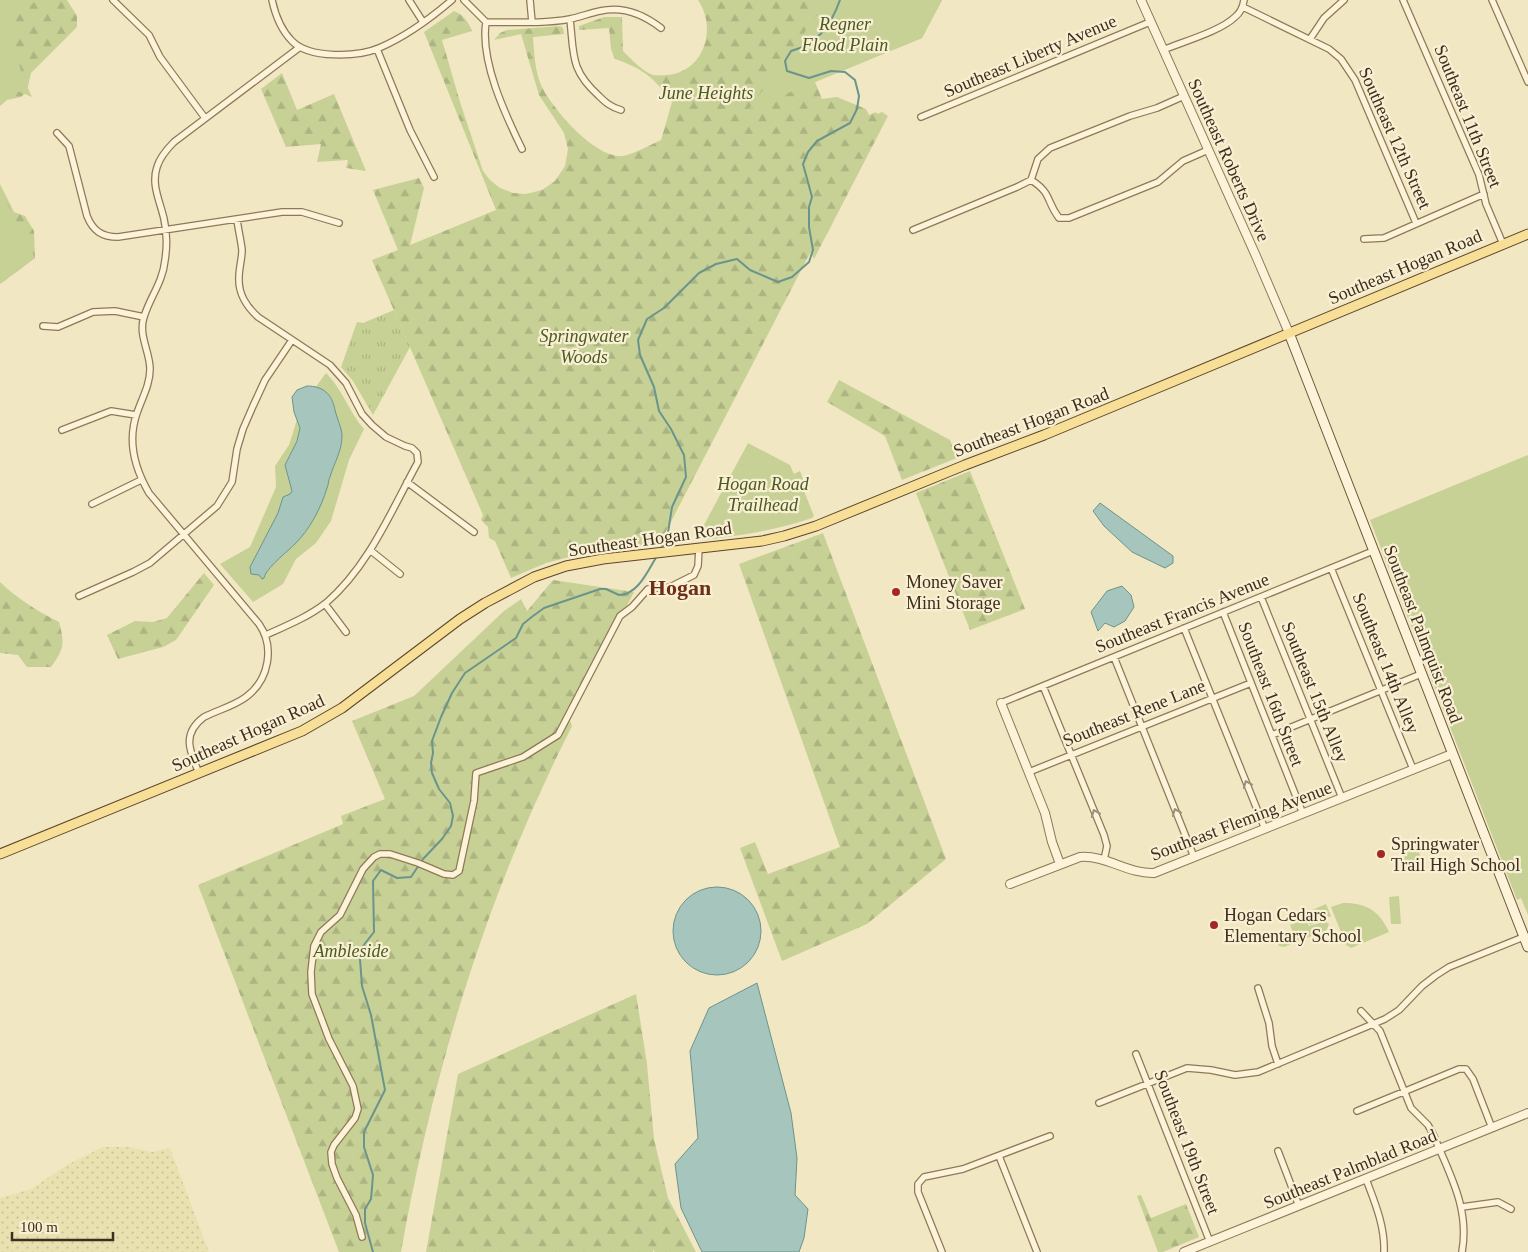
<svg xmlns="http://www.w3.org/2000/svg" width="1528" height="1252" viewBox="0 0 1528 1252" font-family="'Times New Roman',serif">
	<defs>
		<pattern id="farmland-dots" width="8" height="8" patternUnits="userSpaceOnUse" patternTransform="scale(1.25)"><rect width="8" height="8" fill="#e9e2b0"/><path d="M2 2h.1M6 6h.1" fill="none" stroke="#c9c297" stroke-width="1.8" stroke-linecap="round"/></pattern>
		<pattern id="grass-tufts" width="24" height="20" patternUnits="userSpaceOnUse" patternTransform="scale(1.25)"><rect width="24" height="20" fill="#c7d196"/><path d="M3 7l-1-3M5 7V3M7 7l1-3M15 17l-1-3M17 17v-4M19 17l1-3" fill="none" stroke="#acb481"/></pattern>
		<pattern id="forest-firs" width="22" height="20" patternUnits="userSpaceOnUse" patternTransform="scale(1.25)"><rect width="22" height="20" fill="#c7d196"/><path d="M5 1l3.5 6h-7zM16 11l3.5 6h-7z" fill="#acb481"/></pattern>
	</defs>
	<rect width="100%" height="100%" fill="#f2e7c3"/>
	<!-- farmland -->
	<path fill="url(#farmland-dots)" d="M103,1147H129L152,1152L170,1148L209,1252H0V1198L31,1189L67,1165Z"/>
	<!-- grass -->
	<path fill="url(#grass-tufts)" d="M394,310L410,347L373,415L353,381L341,367L357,322L363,323Z"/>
	<!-- forest -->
	<path fill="url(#forest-firs)" d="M0,0H67L77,16V27L31,73L27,91L21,97L7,100L0,106Z
		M698,0H942L922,38L815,82L822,99L837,97L866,109L869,115L876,112L877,114L882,112L888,116L814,259L811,252L809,255L660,543L600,550L593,547L585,553L546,563L511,578L495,541L489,538L488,527L481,520L483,515L372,260L398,250L373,190L419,178L424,188L410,245L496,210L424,32L454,11C463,14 469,23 472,31L442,40L460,102L483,171L490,180L500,188L513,193L526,194L542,190L555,181L565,166L568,149L564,133L539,95L521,34L494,40L500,33L507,30L560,26L563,28L564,34L533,37C534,52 535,71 541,85C552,108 594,158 622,156C632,155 650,145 661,140L672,102C654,78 644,69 615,59L611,49L609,28L579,30V26L604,17H622L623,51C631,59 642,71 653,75C658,76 664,75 669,75C705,70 717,28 698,0Z
		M282,73L297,110L334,94L366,171L346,168L348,160L317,162L321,144L286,147L261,89Z
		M0,184L14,212L25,216L34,231L35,258L0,284Z
		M839,380L950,440L957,458L902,480L885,436L827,402Z
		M970,471L1025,609L970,630L916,493Z
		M823,533L946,859L867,924L782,961L740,848L755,842L768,874L840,847L739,564Z
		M204,573L214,585L176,640L163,647L118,659L107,635L135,621L153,622L167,618Z
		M553,580L634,592L569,718L572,726C487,894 434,1067 401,1252H339L198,885L343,824L341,816L385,799L352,721L414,696L504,611L521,599L527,611Z
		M0,582C18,599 37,611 59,622C65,644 64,649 51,667H27L18,655L0,653Z
		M636,994L647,1064L654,1139L668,1198L696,1252H655L653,1250V1252H426L458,1074Z
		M1141,1195L1151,1218L1186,1204L1199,1237L1163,1252H1158L1137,1196Z"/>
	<!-- park -->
	<path fill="#c7d196" d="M0,0H37L8,21L22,75L32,97L0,84Z
		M828,0H942L922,38L749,109Z
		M0,189L35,258L0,284Z
		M326,373C343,390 349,412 364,429L349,460L331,521L316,543L296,559L283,584L253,602L220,564L250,547L276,487L275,466L289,445L301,407Z
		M748,443L790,465L794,474L800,471L805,484L802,486L814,516L812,518C776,530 740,536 702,540L699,539L698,536Z
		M1528,455V915L1521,898L1517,900L1370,520Z
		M1419,846L1421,869L1405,870L1404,847Z
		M1399,896L1401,924H1391L1389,897Z
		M1343,903C1366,903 1379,910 1389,932L1351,948L1346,945L1331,907Z
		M1326,904L1331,916L1310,925L1305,913Z
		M1306,919L1309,926L1325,921L1329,924L1327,930L1284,947L1279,946L1277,943L1279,939L1293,932L1290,925Z"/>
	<!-- water -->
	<path fill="#a6c5bd" stroke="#6b948c" d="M307,386C323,386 332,394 335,410C337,419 342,428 342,436C342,451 334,463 330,477C328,480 329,484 327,488C321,508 310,529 295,544C287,552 266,568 264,578L262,579L259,575L251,574L250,567L278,513L283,497L290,494L292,491L285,465L297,441L300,428L294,412L292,397L297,390Z
		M1100,503L1173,556V563L1165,568L1132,552L1104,526L1093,511Z
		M1122,586L1131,595L1134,607L1125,621L1114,627L1105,623L1098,631L1091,612L1107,591Z
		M673 931a44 44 0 1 1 88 0a44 44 0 1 1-88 0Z
		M757,983L791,1113L797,1158L795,1195L808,1209L804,1238L799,1252H702L681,1208L675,1164L698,1138L690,1051L709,1008Z"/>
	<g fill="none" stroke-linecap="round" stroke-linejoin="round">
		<!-- stream -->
		<path stroke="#6b948c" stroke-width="2" d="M660,550L667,539L672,507L686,477L684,455L671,429L659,411L654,387L640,355L638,340L647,319L664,308L699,273L716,264L737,259L750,270L778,282L792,277L809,262L813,250L809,227V207L812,197L803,164L808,152L817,141L850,123L857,109L859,96L855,80L845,72L831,71L809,78L787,71L785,61L791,51C818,44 831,25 840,0
			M373,1252L365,1223V1209L371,1199L372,1188L373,1175L364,1147V1132L385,1090L371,1015L362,986L360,959L363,946L374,932L373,881L381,870L397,878L411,877L423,859L442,839L451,826L453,816L450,803L439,789L432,773L431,763L433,753L432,741L441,717L452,693L465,673L516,638L523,624L533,616L544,608L600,589H606L619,595C638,595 648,570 657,556"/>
		<defs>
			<path id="minor" d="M113,0L149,35L160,57L205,118
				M272,0C275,14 281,30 292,41C309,59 358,57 379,48C405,37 431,18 452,0
				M409,0L423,22
				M464,0L486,22C514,22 543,24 570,19C580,17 590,13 600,11C622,6 643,14 661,28
				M530,0L532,22
				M1403,0L1479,175L1486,204L1503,244
				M1492,0L1528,82
				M1243,7L1329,49L1341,59L1355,80L1416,223
				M570,19C574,55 570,70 599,96C606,103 611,107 621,110
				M486,22C480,61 505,114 522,149
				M1310,39L1324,18L1344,0
				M377,49L410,130L434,177
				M1163,50C1182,42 1221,31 1235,17C1240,13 1243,7 1244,0
				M921,117L1150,22
				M57,133L69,146L87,216C93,231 102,237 118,237L282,212H302L339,223
				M1031,180C1052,193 1046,201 1059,218H1069L1158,182L1183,161L1208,150
				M237,219C238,229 241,240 242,250C242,259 239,268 239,277C238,294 246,306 258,317L330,365L346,383L362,414L372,425L386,437L405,446L412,448L417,453L418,462C391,511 369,566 326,603C308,617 286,626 266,635
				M913,230L1017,187L1031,180L1038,159L1050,148L1130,116L1157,108L1184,96
				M1364,239L1384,238L1484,194
				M43,326L58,327L93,312L115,311L144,317
				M62,430L111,411L136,415
				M407,482L474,532
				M92,504L141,480
				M370,550L400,574
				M1331,568L1413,769
				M79,596L133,572L150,563L217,506L232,482L237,449L243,429L253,406L265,380L292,340
				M1261,597L1342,798
				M325,604L346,632
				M1223,612L1303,814
				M1184,628L1265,829
				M1114,657L1194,857
				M1043,686L1104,835L1107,846L1104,860
				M1001,703L1373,551
				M1272,735L1421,674
				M1029,772L1251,683
				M199,773C190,752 181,734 204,717C218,710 234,706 246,697C269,680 275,647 259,624L149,493C135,469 127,441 137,413C142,398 150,385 150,369C150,352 138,335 144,317C150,297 163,282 165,260C167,247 167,232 164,219C160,201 151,185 157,167C160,157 167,149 174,142L300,47
				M1258,988L1269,1023L1272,1046L1278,1064
				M1361,1011L1380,1031L1411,1108L1428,1125L1433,1134C1449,1173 1470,1208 1462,1252
				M1136,1054L1210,1242
				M1099,1103L1187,1068L1211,1070L1235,1075L1258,1072L1385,1019L1399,1010L1422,986L1435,976L1449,967L1526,936
				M1357,1111L1459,1069H1466L1473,1079L1492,1128
				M1278,1151L1299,1206
				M999,1156L1037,1252
				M1366,1179C1375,1203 1385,1226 1384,1252
				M1462,1207L1498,1202L1511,1209
				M362,1237L356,1215L337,1178L332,1164L331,1152L334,1145L355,1118L358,1109L353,1086L329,1039L312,994L311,972L314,946L321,932L340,915L363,869L374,857L380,854H390L418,863L444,874L453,875L459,871L474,801L476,773L523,757L558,735L620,616L632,607L648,589L670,587L694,575L698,566L699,548
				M942,1252L918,1192V1184L924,1177L963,1169L1050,1136"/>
			<path id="tertiary" d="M1141,0L1256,256L1289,333
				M1001,703L1045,813L1052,842L1060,864
				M1010,884L1080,857C1106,855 1128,874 1154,873L1452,754
				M1184,1252L1528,1113"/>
			<path id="secondary" d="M1289,333L1528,947"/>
			<path id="primary" d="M0,854L302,731L342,708L460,619L485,603L534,577L566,566L603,559L762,541L784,536L816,526L965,465L1044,435L1528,234"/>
		</defs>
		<!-- minor casing -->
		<use href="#minor" stroke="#8e7858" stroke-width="8"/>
		<!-- tertiary casing -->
		<use href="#tertiary" stroke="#8e7858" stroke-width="10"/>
		<!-- secondary casing -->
		<use href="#secondary" stroke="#70583b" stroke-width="11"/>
		<!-- primary casing -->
		<use href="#primary" stroke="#5c452c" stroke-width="11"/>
		<!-- minor -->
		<use href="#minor" stroke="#fcf3d8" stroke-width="5.5"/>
		<!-- tertiary -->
		<use href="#tertiary" stroke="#fcf3d8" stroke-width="8"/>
		<!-- secondary -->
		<use href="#secondary" stroke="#fcf3d8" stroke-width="9"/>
		<!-- primary -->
		<use href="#primary" stroke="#f8df98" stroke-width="9"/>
	</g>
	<!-- one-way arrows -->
	<defs><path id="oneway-chevron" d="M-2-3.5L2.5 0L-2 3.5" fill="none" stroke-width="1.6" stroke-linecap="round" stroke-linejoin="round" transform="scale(1.25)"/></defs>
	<g stroke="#9c907a">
		<use href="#oneway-chevron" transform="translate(1247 784) rotate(-112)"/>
		<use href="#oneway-chevron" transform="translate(1176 812) rotate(-112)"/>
		<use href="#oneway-chevron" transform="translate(1095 813) rotate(-112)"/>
	</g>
	<!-- markers -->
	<g fill="#a32822" stroke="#f9f0d4" stroke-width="2">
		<circle cx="896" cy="592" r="5"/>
		<circle cx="1381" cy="854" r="5"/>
		<circle cx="1214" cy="925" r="5"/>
	</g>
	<g text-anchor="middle" stroke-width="4.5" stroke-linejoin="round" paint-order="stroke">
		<!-- park labels -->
		<g font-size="18" font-style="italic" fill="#4a5b22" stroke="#f9f0d4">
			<text x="845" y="30">Regner<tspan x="845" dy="21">Flood Plain</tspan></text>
			<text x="706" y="99">June Heights</text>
			<text x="584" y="342">Springwater<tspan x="584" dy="21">Woods</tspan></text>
			<text x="763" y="490">Hogan Road<tspan x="763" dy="21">Trailhead</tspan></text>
			<text x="351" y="957">Ambleside</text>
		</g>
		<!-- street labels -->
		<g font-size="18" fill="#3d2e1d" stroke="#f9f0d4">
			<text transform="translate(1030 56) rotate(-23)" y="6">Southeast Liberty Avenue</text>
			<text transform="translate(1468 116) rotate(68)" y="6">Southeast 11th Street</text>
			<text transform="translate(1395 138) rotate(66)" y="6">Southeast 12th Street</text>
			<text transform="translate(1229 160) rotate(66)" y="6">Southeast Roberts Drive</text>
			<text transform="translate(1405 267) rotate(-23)" y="6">Southeast Hogan Road</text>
			<text transform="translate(1031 422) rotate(-21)" y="6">Southeast Hogan Road</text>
			<text transform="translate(650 539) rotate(-8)" y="6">Southeast Hogan Road</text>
			<text transform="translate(1182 613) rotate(-22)" y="6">Southeast Francis Avenue</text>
			<text transform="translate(1423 634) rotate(69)" y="6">Southeast Palmquist Road</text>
			<text transform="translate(1386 663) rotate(68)" y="6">Southeast 14th Alley</text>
			<text transform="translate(1315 692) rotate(68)" y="6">Southeast 15th Alley</text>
			<text transform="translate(1271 694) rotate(69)" y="6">Southeast 16th Street</text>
			<text transform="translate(1134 713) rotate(-22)" y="6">Southeast Rene Lane</text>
			<text transform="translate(248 733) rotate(-24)" y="6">Southeast Hogan Road</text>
			<text transform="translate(1241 821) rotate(-21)" y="6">Southeast Fleming Avenue</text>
			<text transform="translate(1187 1142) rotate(69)" y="6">Southeast 19th Street</text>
			<text transform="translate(1350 1169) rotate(-22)" y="6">Southeast Palmblad Road</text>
		</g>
		<!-- poi labels -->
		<g font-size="18" fill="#3d2e1d" stroke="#f9f0d4" text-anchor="start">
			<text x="906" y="588">Money Saver<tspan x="906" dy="21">Mini Storage</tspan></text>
			<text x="1391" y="850">Springwater<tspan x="1391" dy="21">Trail High School</tspan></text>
			<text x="1224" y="921">Hogan Cedars<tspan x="1224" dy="21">Elementary School</tspan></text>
		</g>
		<!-- district labels -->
		<g font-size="22" font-weight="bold" fill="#6e2f19" stroke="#f9f0d4">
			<text x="680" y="595">Hogan</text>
		</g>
	</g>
	<!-- scale -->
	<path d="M12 1232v8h101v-8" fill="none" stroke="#3d2e1d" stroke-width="2.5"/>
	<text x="20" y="1232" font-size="15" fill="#3d2e1d" stroke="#f9f0d4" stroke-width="4" paint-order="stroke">100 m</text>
</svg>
